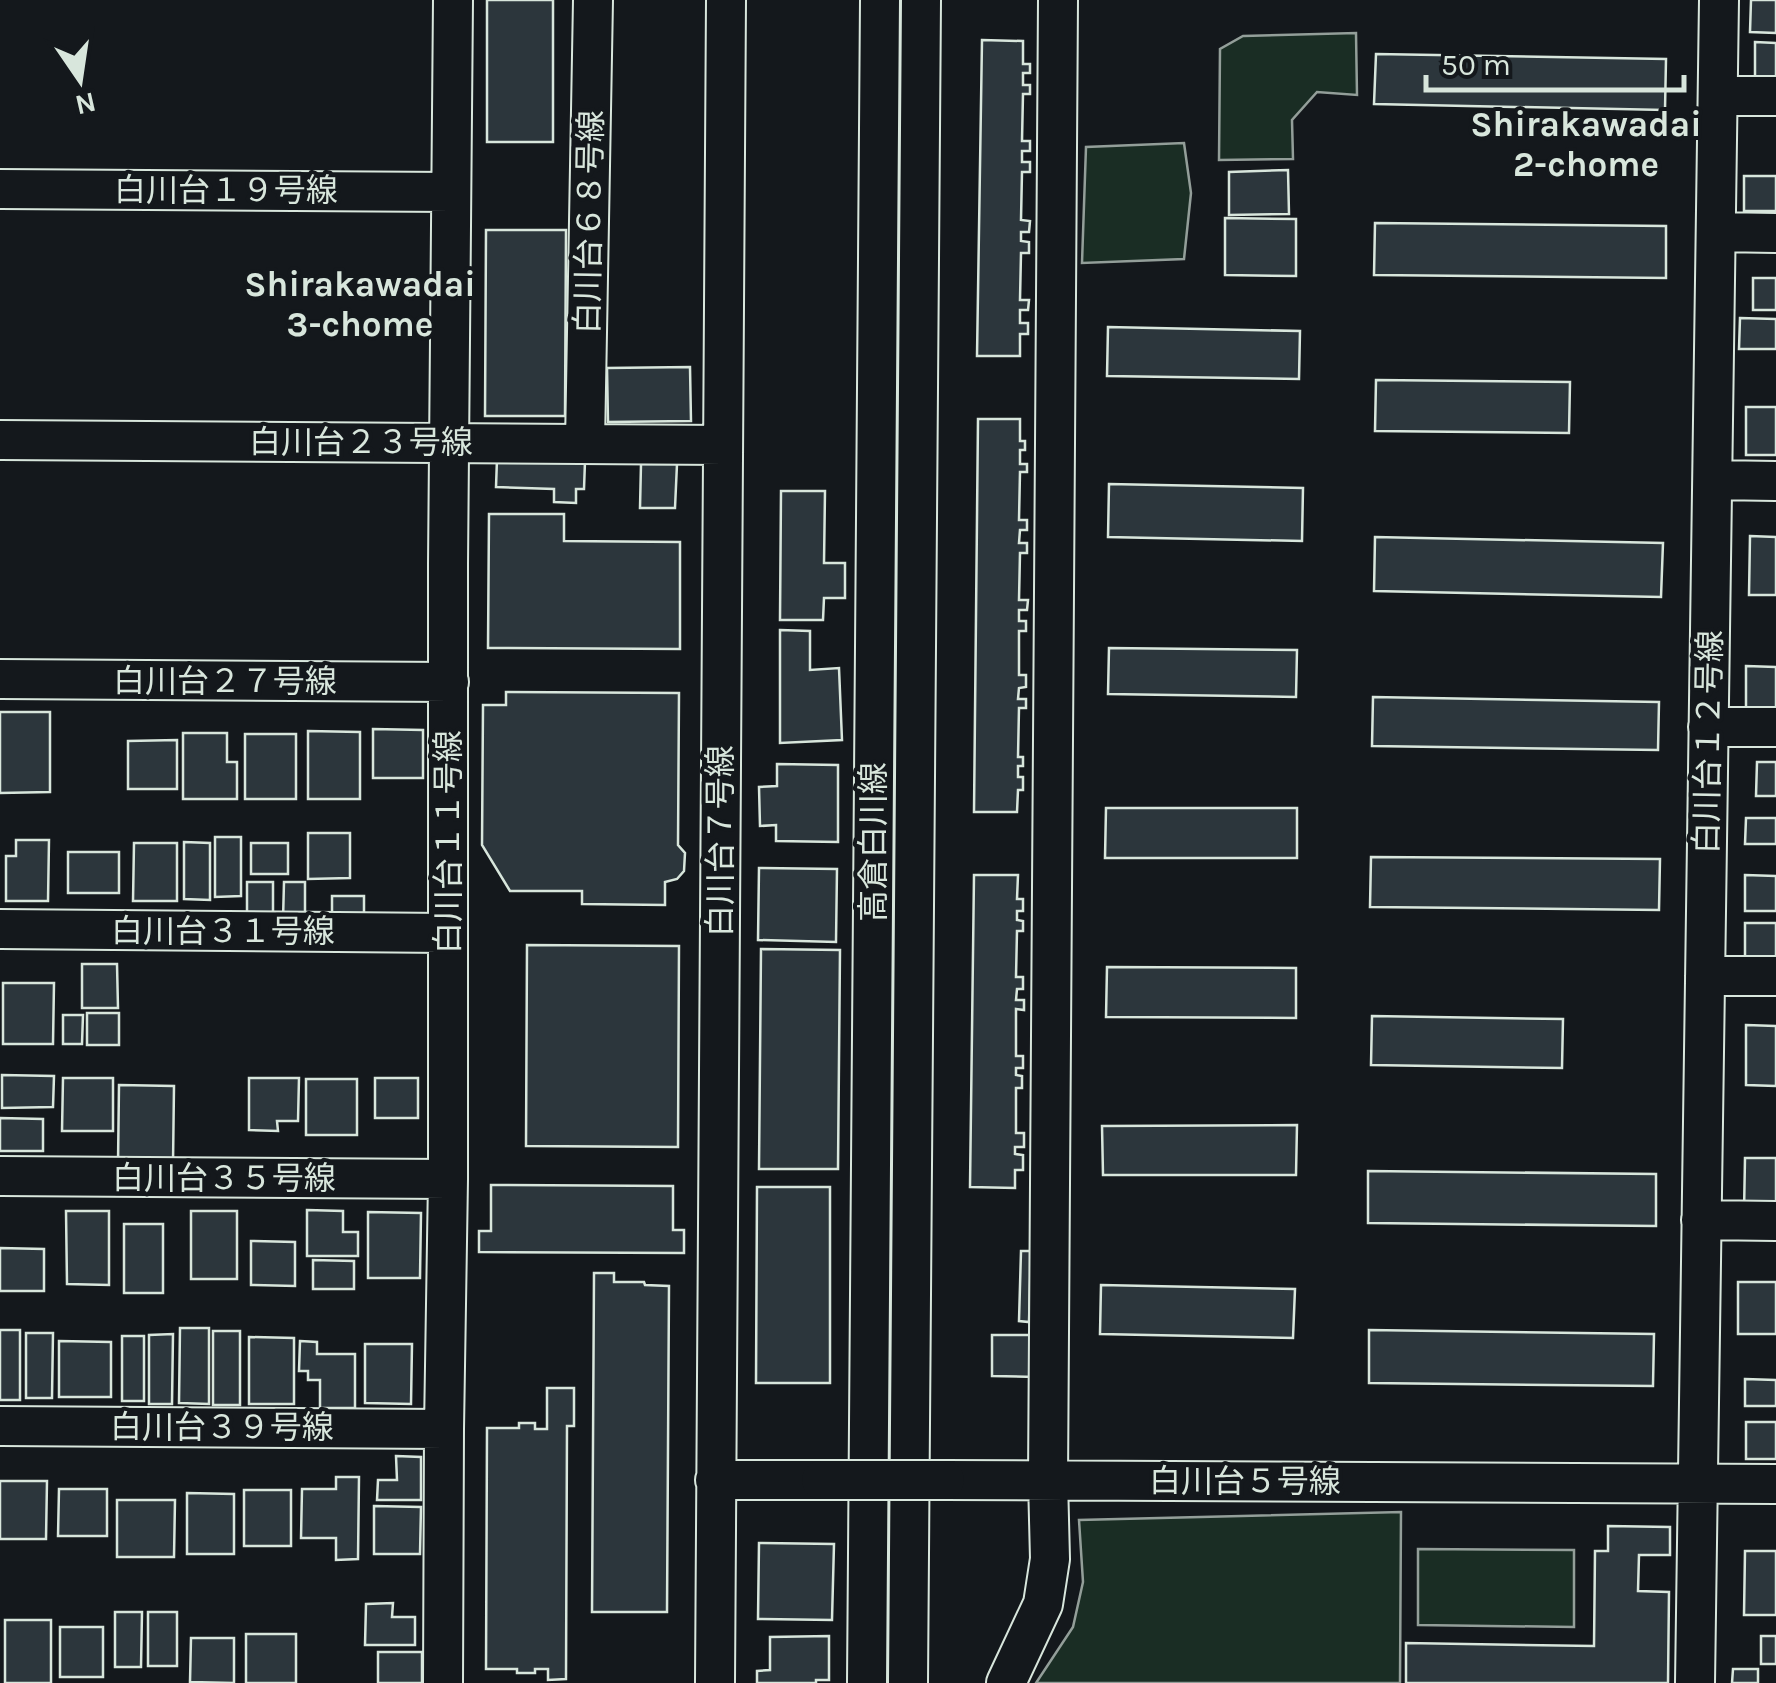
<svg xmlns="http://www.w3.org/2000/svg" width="1776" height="1683" viewBox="0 0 1776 1683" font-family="Karla,'Noto Sans JP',sans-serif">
	<rect width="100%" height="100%" fill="#14181c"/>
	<!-- green -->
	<path fill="#1a2d24" stroke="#939e99" stroke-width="2.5" d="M1356,33L1357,95L1317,92L1292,120L1293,159L1219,160L1220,49L1243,36Z
		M1184,143L1191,193L1184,259L1082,263L1086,147Z
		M1401,1512L1400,1683H1036L1073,1627L1083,1582L1079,1520Z
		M1418,1549L1574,1550V1627L1418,1625Z"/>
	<!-- building -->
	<path fill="#2c363c" stroke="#d8e6dc" stroke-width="2.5" d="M487,0H553V142H487Z
		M1751,0H1776V33L1750,32Z
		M982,40L1023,41V64H1030V73H1023V85H1030V94H1023L1022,141H1030V151H1022V162H1030V172H1022L1021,220L1030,221L1029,232H1021V241L1029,242V253H1021L1020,300H1029L1028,310H1020V323H1028V334H1020V356H977Z
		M1755,42L1776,43V86L1755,85Z
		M1376,54L1666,59L1665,110L1374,104Z
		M1288,170L1289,214L1229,215V172Z
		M1744,176H1776V211H1744Z
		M1225,218L1296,219V276L1225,275Z
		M1375,223L1666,226V278L1374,275Z
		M486,230H566L565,416H485Z
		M1753,278H1776V310H1753Z
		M1740,318L1776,319V349H1739Z
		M1108,327L1300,331L1299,379L1107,376Z
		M690,367L691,421L608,422L607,368Z
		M1376,380L1570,382L1569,433L1375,431Z
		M1746,407H1776V455H1746Z
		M978,419H1020V441H1025V450H1020V464H1027V472H1020L1019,520H1027V530H1020L1019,543H1027V553H1020L1019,600H1028L1027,610H1019V621H1026V631H1019V675H1026V687L1019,688L1018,699H1026V708H1019L1018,757H1023V766H1018V777H1023V790H1018L1017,812H974Z
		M497,459L585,461L584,489H576V503L554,502V489L496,487Z
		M641,464H677L675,508H640Z
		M1109,484L1303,488L1302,541L1108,537Z
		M781,491H825L824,563H845V598H824L823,620H780Z
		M489,514H564V541L680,542V649L488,648Z
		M1750,536L1776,537V595H1749Z
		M1375,537L1663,543L1661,597L1374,591Z
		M780,630L810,631V670L839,668L842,740L780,743Z
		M1109,648L1297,650L1296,697L1108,694Z
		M1746,666L1776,667V717L1746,716Z
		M506,692L679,693L678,845L685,853L684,871L677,879L665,882V905L582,904V891H510L482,845L483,705H506Z
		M1373,697L1659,702L1658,750L1372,746Z
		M0,712H50V792L0,793Z
		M373,729L423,730V778H373Z
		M308,731L360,732V799H308Z
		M183,733H227V762H237V799H183Z
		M245,734H296V799H245Z
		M177,740V789H128V741Z
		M1757,762H1776V796H1756Z
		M777,764L838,765V842L776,841V825L760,826L759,787L777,786Z
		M1106,808H1297V858H1105Z
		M1746,818H1776V844H1745Z
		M308,833H350V878L308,879Z
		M215,837H241V896L215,897Z
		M16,840H49L48,901H6V856H16Z
		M184,842L210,843V900L184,899Z
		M134,843H177V901H133Z
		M251,843H288V874H251Z
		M68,852H119V893H68Z
		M1371,857L1660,859L1659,910L1370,907Z
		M759,868L837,869L836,942L758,940Z
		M974,875H1018L1017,899H1023V911H1017V920L1023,921V931H1017L1016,977H1023V989H1017L1016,1000H1024V1010L1016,1009V1056H1023V1068H1016V1075L1022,1076V1088H1016V1133H1024V1147H1015V1154L1023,1155V1170H1015V1188L970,1187Z
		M1745,875L1776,876V911H1745Z
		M247,882H273V920H247Z
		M284,882H305V920H283Z
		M332,896H364V923H332Z
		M1745,923H1776V963L1745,962Z
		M527,945L679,946L678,1147L526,1146Z
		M761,949L840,950L838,1169H759Z
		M82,964H117L118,1008H82Z
		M1107,967L1296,968V1018L1106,1017Z
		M3,983H54L53,1044H3Z
		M87,1013H119V1045H87Z
		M63,1015H83L82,1044H63Z
		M1372,1016L1563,1019L1562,1068L1371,1065Z
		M1746,1025L1776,1026V1086L1746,1085Z
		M2,1075L54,1076L53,1107L2,1108Z
		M63,1078H113V1131H62Z
		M249,1078H299L298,1121H277L278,1131L249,1130Z
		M375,1078H418V1118H375Z
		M306,1079H357V1135H306Z
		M119,1085L174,1086L173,1164H118Z
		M0,1118L43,1119V1151H0Z
		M1297,1125L1296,1175H1103L1102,1126Z
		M1745,1158H1776V1212H1744Z
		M1368,1171L1656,1174V1226L1368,1223Z
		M491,1185L673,1186V1230H684V1253L479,1252V1231H491Z
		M757,1187H830V1383H756Z
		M307,1210L343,1211V1232H358V1256H307Z
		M66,1211H109V1285L67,1284Z
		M191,1211H237V1279H191Z
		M368,1212L421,1213L420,1278H368Z
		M124,1224H163V1293H124Z
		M251,1241L295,1242V1286L251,1285Z
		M0,1248L44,1249V1291H0Z
		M1021,1251H1031L1029,1322L1019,1321Z
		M313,1260L354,1261V1289H313Z
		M594,1273H614V1282H644L645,1285L669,1286L667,1612H592Z
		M1738,1282H1776V1334H1738Z
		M1101,1285L1295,1289L1293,1338L1100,1334Z
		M180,1328H209V1404L179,1403Z
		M0,1330H20V1400H0Z
		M1369,1330L1654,1334L1653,1386L1369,1383Z
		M213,1331H240V1405H213Z
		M26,1333H53L52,1398H26Z
		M173,1334L172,1404H149V1335Z
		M992,1335H1037L1036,1377L992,1376Z
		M122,1336H144V1401H122Z
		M249,1337L294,1338V1404H249Z
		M59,1341L111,1342V1397H59Z
		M300,1341L317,1342V1354H355V1408H320V1380H308V1371H299Z
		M365,1344H412L411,1404L365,1403Z
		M1745,1379L1776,1380V1406H1745Z
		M547,1388H574V1426H567L566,1679L548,1680V1669H535V1673H517V1669H486L487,1428H519V1423H535V1429H547Z
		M1746,1422H1776V1459H1746Z
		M396,1456L421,1457V1500H377L378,1480H397Z
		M336,1477H359L358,1559L336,1560V1538H301L302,1489H336Z
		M0,1481H47L46,1539H0Z
		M59,1489H107V1536H58Z
		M244,1490H291V1546H244Z
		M187,1493L234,1494V1554H187Z
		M117,1500H175L174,1557H117Z
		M374,1506L421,1507L420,1554H374Z
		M1608,1526L1670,1527V1555H1639L1638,1591L1669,1592L1668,1683H1406V1643L1594,1646L1595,1551H1608Z
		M759,1543L834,1544L832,1620L758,1619Z
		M1745,1551H1776V1615H1744Z
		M393,1603L392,1617H415V1645H365L366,1604Z
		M115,1612H142L141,1667H115Z
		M148,1612H177V1666H148Z
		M5,1620H51V1683H5Z
		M60,1627H103V1677H60Z
		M246,1634H296V1683H246Z
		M829,1636V1680H816V1683H757V1671L770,1670V1637Z
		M1761,1636H1776V1664H1761Z
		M191,1638H234V1683L190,1682Z
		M378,1652H422V1683H378Z
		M1733,1669H1758V1683H1732Z"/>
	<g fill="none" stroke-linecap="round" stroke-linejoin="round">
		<defs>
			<path id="minor" d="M1718,96H1776
				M0,189L451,192
				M1716,232L1776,233
				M0,440L723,445
				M585,443L593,0
				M1713,480L1776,481
				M0,679L449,682
				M1708,727H1776
				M0,929L447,933
				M1705,976H1776
				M0,1176L448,1179
				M1701,1220L1776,1221
				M0,1426L444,1429
				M715,1480H821
				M945,1480L1776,1484
				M443,1683L444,1429L448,1179V565L453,0
				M715,1683L726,0
				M867,1683L880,0
				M908,1683L921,0
				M1006,1683L1043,1604L1050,1559L1048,1480L1058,0
				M1695,1683L1719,0"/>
		</defs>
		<!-- minor casing -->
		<use href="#minor" stroke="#d8e6dc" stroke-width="42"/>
		<!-- minor -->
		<use href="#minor" stroke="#14181c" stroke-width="38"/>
		<defs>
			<path id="minor-bridge" d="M821,1480H945"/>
		</defs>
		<!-- minor-bridge casing -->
		<use href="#minor-bridge" stroke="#d8e6dc" stroke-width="42" stroke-linecap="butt"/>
		<!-- minor-bridge -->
		<use href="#minor-bridge" stroke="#14181c" stroke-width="38"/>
	</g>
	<g text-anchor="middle" stroke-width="8" stroke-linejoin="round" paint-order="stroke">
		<!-- street labels -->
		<g font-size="32" fill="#d8e6dc" stroke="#14181c">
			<text x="226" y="201">白川台１９号線</text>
			<text transform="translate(589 222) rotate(-89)" y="11">白川台６８号線</text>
			<text x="361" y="453">白川台２３号線</text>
			<text x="225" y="692">白川台２７号線</text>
			<text transform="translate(1708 742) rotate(-89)" y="11">白川台１２号線</text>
			<text transform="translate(720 841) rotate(-90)" y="11">白川台７号線</text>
			<text transform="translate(448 842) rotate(-90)" y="11">白川台１１号線</text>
			<text transform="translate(873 842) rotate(-90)" y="11">高倉白川線</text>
			<text x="223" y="942">白川台３１号線</text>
			<text x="224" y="1189">白川台３５号線</text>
			<text x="222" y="1438">白川台３９号線</text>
			<text x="1245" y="1492">白川台５号線</text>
		</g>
		<!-- neighbourhood labels -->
		<g font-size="35" font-weight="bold" fill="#d8e6dc" stroke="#14181c">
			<text x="1586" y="136">Shirakawadai<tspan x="1586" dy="40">2-chome</tspan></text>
			<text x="360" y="296">Shirakawadai<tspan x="360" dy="40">3-chome</tspan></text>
		</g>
	</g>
	<!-- north arrow -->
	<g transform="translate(80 80) rotate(167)" stroke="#14181c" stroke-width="8" paint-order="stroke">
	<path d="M0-8L18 38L0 25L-18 38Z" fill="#d8e6dc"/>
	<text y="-15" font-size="28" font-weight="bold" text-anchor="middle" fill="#d8e6dc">N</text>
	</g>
	<!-- scale -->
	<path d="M1426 75v15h258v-15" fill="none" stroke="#d8e6dc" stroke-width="5"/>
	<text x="1441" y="75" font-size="30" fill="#d8e6dc" stroke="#14181c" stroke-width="8" paint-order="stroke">50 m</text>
</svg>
